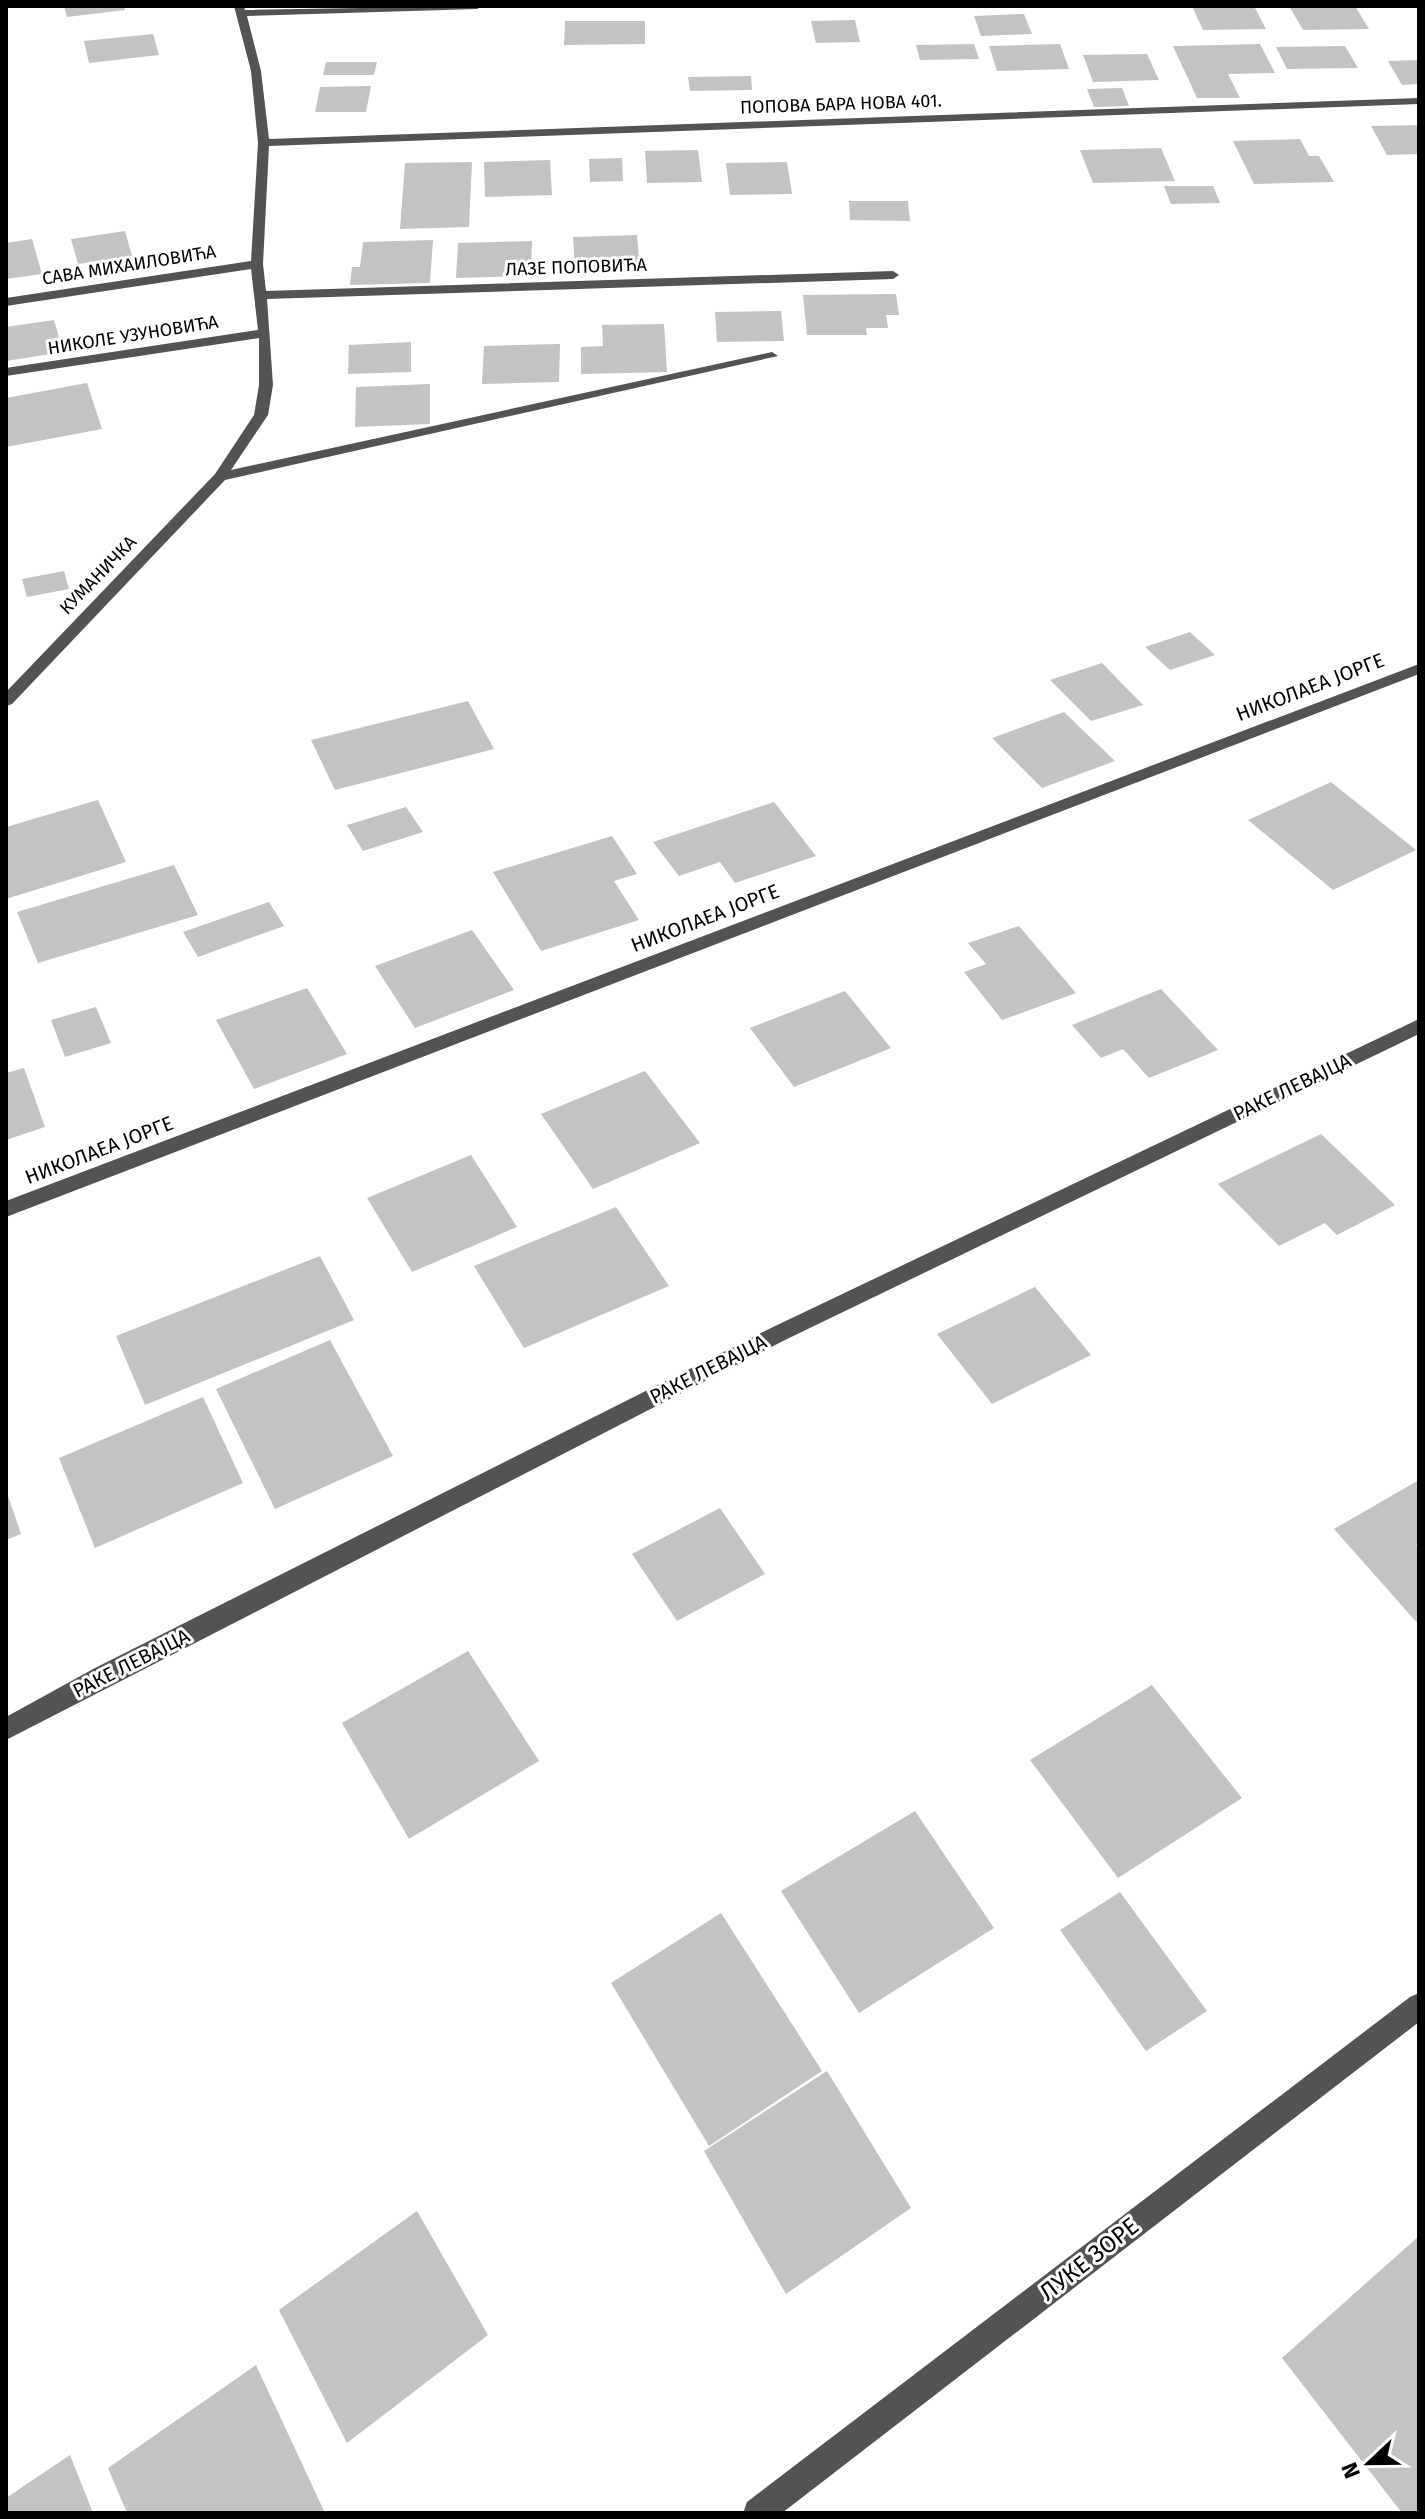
<svg xmlns="http://www.w3.org/2000/svg" width="1425" height="2519" viewBox="0 0 1425 2519" font-family="'Fira Sans',sans-serif">
	<rect width="100%" height="100%" fill="#fff"/>
	<!-- building -->
	<path fill="#c3c3c3" d="M64,6H124L125,10L67,17Z
		M1192,6H1254L1266,29L1203,30Z
		M1289,6H1355L1369,29L1303,30Z
		M1024,14L1032,34L981,36L974,16Z
		M855,20L860,42L816,43L811,21Z
		M565,21H645V44L564,45Z
		M153,34L159,55L89,63L84,41Z
		M974,44L979,59L920,60L916,45Z
		M1060,44L1069,69L997,71L989,46Z
		M1260,44L1275,73L1228,74L1240,98H1197L1173,46Z
		M1345,46L1358,68L1287,69L1276,47Z
		M1147,54L1159,80L1093,82L1083,55Z
		M1419,60V84L1402,85L1388,61Z
		M326,62H377L374,75H323Z
		M751,76L752,90L690,91L688,77Z
		M371,86L366,112H315L320,87Z
		M1122,88L1129,106L1094,107L1087,89Z
		M1419,125V154L1387,155L1371,126Z
		M1300,139L1309,156H1319L1334,182L1254,184L1233,141Z
		M1161,148L1175,181L1093,183L1080,150Z
		M698,150L702,182L647,183L645,151Z
		M622,158L623,181L590,182L589,159Z
		M550,160L552,195L485,197L484,162Z
		M472,162L469,227L400,229L405,163Z
		M787,162L792,194L730,195L726,163Z
		M1164,186H1213L1220,203L1171,204Z
		M849,201H908L910,221L850,220Z
		M125,231L132,256L78,264L71,239Z
		M637,235L640,269L575,271L573,237Z
		M32,239L42,274L6,279V243Z
		M433,240L430,283L350,285L352,267H360L363,242Z
		M532,241L531,276L456,278L458,243Z
		M896,294L899,315H886L888,328H866L867,335H807L803,295Z
		M781,311L784,341L717,342L715,312Z
		M54,320L63,352L6,361V327Z
		M664,324L667,372L581,374V347L603,346L602,325Z
		M411,342V372L348,374L349,345Z
		M560,344L559,382L482,384L484,346Z
		M87,383L102,429L6,447V398Z
		M430,384V424L355,427L356,387Z
		M64,571L69,589L27,597L22,579Z
		M1190,632L1215,655L1170,670L1145,647Z
		M1102,663L1143,705L1091,721L1050,680Z
		M468,701L494,749L335,790L311,740Z
		M1064,712L1115,761L1042,788L992,738Z
		M1331,782L1416,850L1333,890L1248,820Z
		M98,800L126,862L6,899V827Z
		M774,802L816,856L735,883L720,862L679,876L653,842Z
		M406,807L423,832L363,851L347,825Z
		M612,836L637,874L614,881L639,920L541,951L493,872Z
		M174,865L198,915L38,963L17,912Z
		M269,902L284,926L198,957L183,932Z
		M1019,926L1076,993L1002,1020L964,972L986,964L968,943Z
		M472,930L514,990L415,1028L375,966Z
		M307,988L347,1054L254,1089L216,1020Z
		M1161,989L1218,1050L1149,1078L1123,1049L1101,1058L1072,1025Z
		M845,991L891,1048L794,1087L750,1028Z
		M96,1007L111,1043L65,1057L51,1020Z
		M24,1068L45,1127L6,1140V1073Z
		M645,1071L700,1143L593,1189L541,1114Z
		M1321,1134L1395,1205L1337,1235L1325,1223L1279,1246L1218,1184Z
		M471,1155L517,1227L412,1272L367,1198Z
		M616,1207L669,1286L524,1348L474,1266Z
		M320,1256L354,1320L145,1405L116,1336Z
		M1035,1287L1091,1355L992,1404L937,1334Z
		M330,1340L393,1456L275,1509L216,1389Z
		M203,1397L243,1483L95,1548L59,1458Z
		M1419,1480V1542L1416,1544L1419,1548V1625L1334,1529Z
		M6,1490L21,1534L6,1540Z
		M720,1508L765,1574L677,1621L632,1554Z
		M468,1651L539,1761L409,1839L342,1723Z
		M1152,1685L1242,1798L1118,1878L1030,1760Z
		M915,1811L994,1928L859,2013L781,1891Z
		M1120,1892L1207,2011L1146,2051L1060,1930Z
		M721,1913L822,2071L709,2146L611,1983Z
		M827,2071L911,2208L786,2294L704,2151Z
		M417,2211L488,2335L347,2443L279,2310Z
		M1419,2236V2513H1402L1282,2358Z
		M256,2365L325,2513H127L108,2468Z
		M70,2455L93,2513H6V2498Z"/>
	<g fill="none" stroke-linecap="round" stroke-linejoin="round">
		<!-- minor -->
		<path fill="#535353" fill-rule="evenodd" d="M234,6H244L245,10L482,6L477,9L247,16L261,71L269,139L1419,98V104L269,146L263,264L266,291L893,271L899,275L893,279L267,299L273,385L268,415L231,470L772,352L778,356L225,480L12,704L6,706V692L215,474L254,415L259,385V338L6,376V368L258,330L251,269L6,306V298L251,261L258,143L251,71Z
			M1419,664V674L6,1217V1201Z
			M1419,1019V1034L785,1340L6,1740V1717L95,1668L771,1328Z
			M1419,1993V2022L782,2513H743L747,2502L1410,1997Z"/>
	</g>
	<g text-anchor="middle" stroke-width="6" stroke-linejoin="round" paint-order="stroke">
		<!-- far-street labels -->
		<g font-size="18" fill="#000" stroke="#fff">
			<text transform="translate(841 104) rotate(-2)" y="6">ПОПОВА БАРА НОВА 401.</text>
			<text transform="translate(129 265) rotate(-9)" y="6">САВА МИХАИЛОВИЋА</text>
			<text transform="translate(576 267) rotate(-2)" y="6">ЛАЗЕ ПОПОВИЋА</text>
			<text transform="translate(133 335) rotate(-9)" y="6">НИКОЛЕ УЗУНОВИЋА</text>
			<text transform="translate(98 575) rotate(-46)" y="6">КУМАНИЧКА</text>
		</g>
		<!-- street labels -->
		<g font-size="20" fill="#000" stroke="#fff">
			<text transform="translate(1310 687) rotate(-21)" y="7">НИКОЛАЕА ЈОРГЕ</text>
			<text transform="translate(705 918) rotate(-21)" y="7">НИКОЛАЕА ЈОРГЕ</text>
			<text transform="translate(1292 1087) rotate(-26)" y="7">РАКЕ ЛЕВАЈЦА</text>
			<text transform="translate(99 1150) rotate(-21)" y="7">НИКОЛАЕА ЈОРГЕ</text>
			<text transform="translate(708 1369) rotate(-27)" y="7">РАКЕ ЛЕВАЈЦА</text>
			<text transform="translate(131 1663) rotate(-27)" y="7">РАКЕ ЛЕВАЈЦА</text>
		</g>
		<!-- near-street labels -->
		<g font-size="24" fill="#000" stroke="#fff">
			<text transform="translate(1089 2259) rotate(-38)" y="8">ЛУКЕ ЗОРЕ</text>
		</g>
	</g>
	<!-- border -->
	<rect width="1425" height="2519" fill="none" stroke="#000000" stroke-width="16"/>
	<!-- north arrow -->
	<g transform="translate(1369 2463) rotate(248)" stroke="#ffffff" stroke-width="6" paint-order="stroke">
	<path d="M0-6L14 30L0 20L-14 30Z" fill="#000000"/>
	<text y="-12" font-size="22" font-weight="bold" text-anchor="middle" fill="#000000">N</text>
	</g>
</svg>
